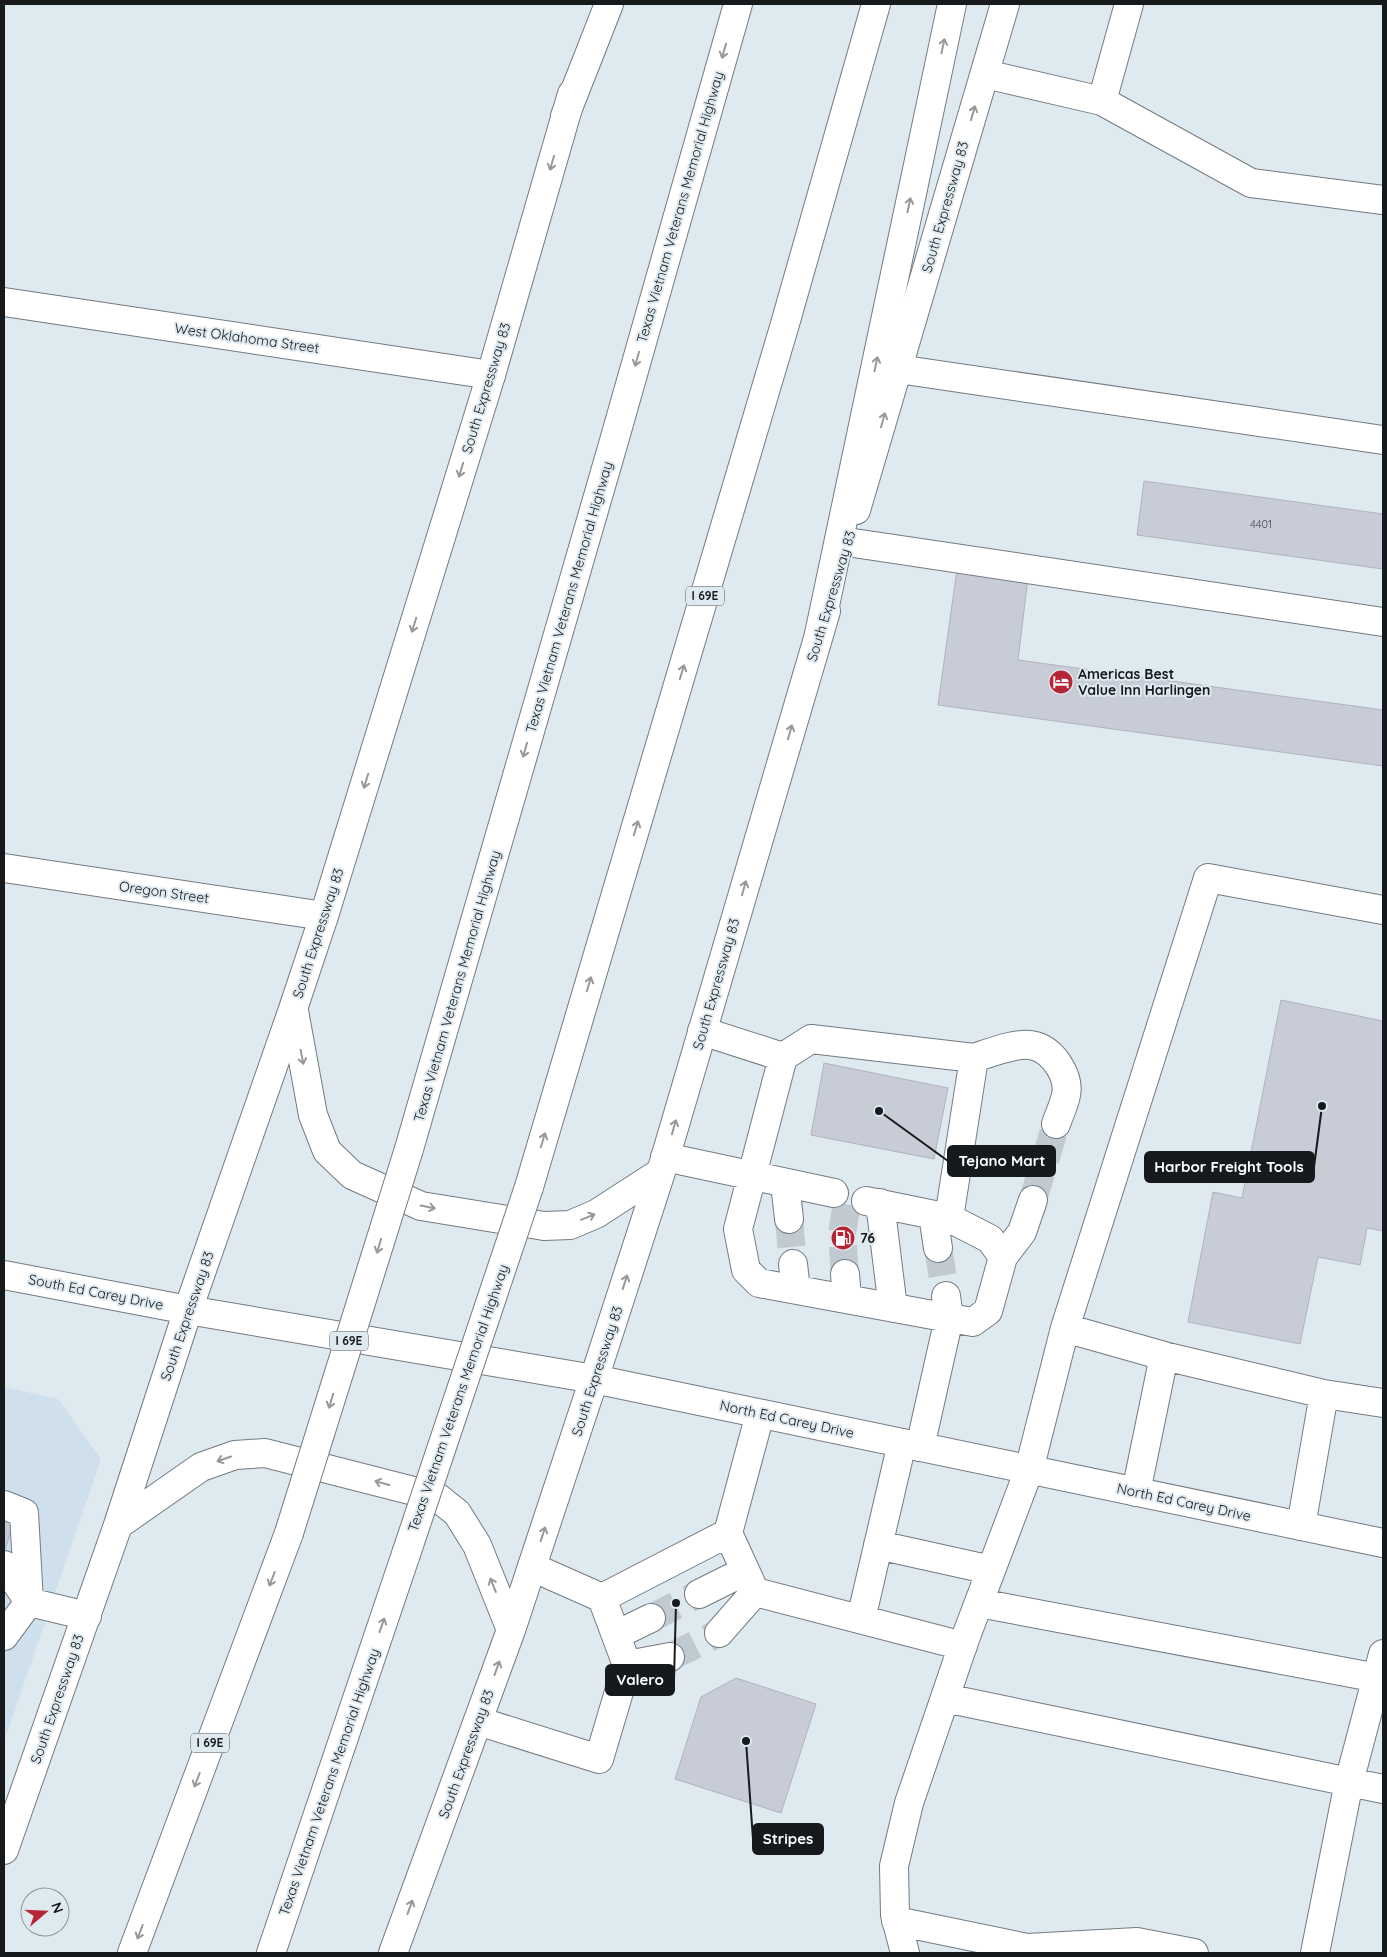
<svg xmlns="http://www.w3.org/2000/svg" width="1387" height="1957" viewBox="0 0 1387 1957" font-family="Quicksand,sans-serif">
	<rect width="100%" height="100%" fill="#dfe9f0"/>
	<!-- built -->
	<path fill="#cfdfec" d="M4,1387L58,1399L101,1459L4,1742Z"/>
	<!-- building -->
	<path fill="#c8ccd6" stroke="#b0b3bd" d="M1144,481L1383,514V569L1137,535Z
		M957,569L1028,578L1018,660L1383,710V766L938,705Z
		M1281,1000L1383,1021V1231L1367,1228L1360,1265L1318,1257L1300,1344L1188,1322L1213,1192L1242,1198Z
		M824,1063L948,1088L934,1159L811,1135Z
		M4,1513L15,1517L4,1553Z
		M736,1678L816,1704L781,1813L675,1779L701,1697Z"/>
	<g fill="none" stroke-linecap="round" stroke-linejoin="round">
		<!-- minor-tunnel -->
		<path stroke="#c1cad0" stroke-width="28" stroke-dasharray="28 14" stroke-linecap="butt" d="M1033,1200L1056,1124
			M789,1219L793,1264
			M938,1248L946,1296
			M845,1274L842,1233L848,1197
			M651,1618L699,1594
			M670,1657L719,1633"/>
		<defs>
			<path id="minor" d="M985,74L1102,101L1129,4
				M1102,101L1251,183L1383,200
				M4,302L491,375
				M898,369L1383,440
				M847,542L1383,622
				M4,868L324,916
				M702,1031L783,1057L738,1229L746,1270L759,1283L949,1318L920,1447
				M783,1057L811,1039L974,1058L949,1218L990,1239L1003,1257L988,1311L973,1322L949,1318L946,1296
				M974,1058C990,1053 1018,1041 1035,1046C1053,1051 1070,1076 1066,1095C1064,1105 1059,1115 1056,1124
				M665,1157L834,1193
				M785,1183L789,1219
				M866,1201L949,1218
				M880,1203L893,1308
				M933,1215L938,1248
				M1003,1257L1022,1232L1033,1200
				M793,1264L796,1290
				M845,1274L847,1299
				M1065,1328L1208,878L1383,910
				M1136,1492L1164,1356
				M4,1505L24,1513L29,1602L87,1616
				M1301,1526L1324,1394L1383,1403
				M728,1533L755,1592L963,1646
				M878,1545L991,1570
				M4,1565L28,1600
				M532,1567L602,1598L728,1533L760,1414
				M699,1594L745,1571
				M979,1603L1383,1679
				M861,1619L902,1443
				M719,1633L755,1592
				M616,1635L651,1618
				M4,1636L29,1602
				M627,1665L670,1657
				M945,1698L1383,1789
				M478,1721L599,1759L627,1665L602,1598
				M896,1921L1027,1948L1137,1942L1194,1953
				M905,1953L895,1915L894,1866L909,1803L965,1639L1029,1470L1065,1328L1164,1356L1324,1394
				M1315,1953L1349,1782L1383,1654"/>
			<path id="major" d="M856,510L1005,4
				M294,1011L313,1115L327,1151L352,1175L421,1206L544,1226L570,1225L596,1214L661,1172
				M4,1275L188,1310L594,1379L1383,1543
				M118,1525L201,1467L235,1455L265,1453L437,1497L457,1513L477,1545L511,1630
				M4,1850L118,1525L188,1310L293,1009L324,916L491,375L572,94
				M393,1953L511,1630L594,1379L661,1172L826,611"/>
			<path id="highway" d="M565,116L609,4
				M819,634L952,4
				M409,1149L614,441L738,4
				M529,1187L785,324L876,4
				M132,1953L289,1533
				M271,1953L406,1554"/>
		</defs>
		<!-- minor casing -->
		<use href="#minor" stroke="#737b82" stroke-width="30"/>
		<!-- major casing -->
		<use href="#major" stroke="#737b82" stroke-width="30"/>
		<!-- highway casing -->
		<use href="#highway" stroke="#737b82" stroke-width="30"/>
		<!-- minor -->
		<use href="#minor" stroke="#fff" stroke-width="28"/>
		<!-- major -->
		<use href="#major" stroke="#fff" stroke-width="28"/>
		<!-- highway -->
		<use href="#highway" stroke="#fff" stroke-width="28"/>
		<defs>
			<path id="highway-bridge" d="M289,1533L409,1149
				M406,1554L529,1187"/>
		</defs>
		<!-- highway-bridge casing -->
		<use href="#highway-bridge" stroke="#737b82" stroke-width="30" stroke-linecap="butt"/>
		<!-- highway-bridge -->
		<use href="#highway-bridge" stroke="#fff" stroke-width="28"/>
	</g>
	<!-- one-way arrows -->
	<defs><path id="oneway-shaft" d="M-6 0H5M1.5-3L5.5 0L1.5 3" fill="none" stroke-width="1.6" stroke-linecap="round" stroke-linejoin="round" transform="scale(1.25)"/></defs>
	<g stroke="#979899">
		<use href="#oneway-shaft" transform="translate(943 46) rotate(-78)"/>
		<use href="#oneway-shaft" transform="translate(724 51) rotate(106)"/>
		<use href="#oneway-shaft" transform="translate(973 113) rotate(-74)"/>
		<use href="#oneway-shaft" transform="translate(552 163) rotate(106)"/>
		<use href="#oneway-shaft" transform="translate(909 205) rotate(-78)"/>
		<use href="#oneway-shaft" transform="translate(637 359) rotate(106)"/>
		<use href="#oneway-shaft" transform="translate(876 364) rotate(-78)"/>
		<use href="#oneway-shaft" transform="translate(883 420) rotate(-74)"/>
		<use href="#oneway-shaft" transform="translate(461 470) rotate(107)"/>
		<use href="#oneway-shaft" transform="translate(414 625) rotate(107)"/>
		<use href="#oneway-shaft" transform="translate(682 672) rotate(-73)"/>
		<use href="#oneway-shaft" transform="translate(790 732) rotate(-74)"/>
		<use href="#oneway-shaft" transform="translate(525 750) rotate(106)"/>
		<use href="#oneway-shaft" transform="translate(366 781) rotate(107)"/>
		<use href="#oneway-shaft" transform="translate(636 828) rotate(-73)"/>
		<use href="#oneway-shaft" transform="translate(744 888) rotate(-74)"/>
		<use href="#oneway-shaft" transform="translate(589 984) rotate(-73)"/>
		<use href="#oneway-shaft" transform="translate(302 1057) rotate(79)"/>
		<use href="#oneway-shaft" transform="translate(674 1127) rotate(-74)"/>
		<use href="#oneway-shaft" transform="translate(543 1140) rotate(-73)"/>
		<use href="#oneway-shaft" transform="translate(428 1207) rotate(11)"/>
		<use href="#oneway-shaft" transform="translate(588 1217) rotate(-22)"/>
		<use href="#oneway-shaft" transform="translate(379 1246) rotate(107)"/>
		<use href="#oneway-shaft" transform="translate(625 1282) rotate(-72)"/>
		<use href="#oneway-shaft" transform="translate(331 1401) rotate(107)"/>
		<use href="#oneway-shaft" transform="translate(224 1459) rotate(161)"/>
		<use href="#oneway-shaft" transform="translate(382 1483) rotate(-165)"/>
		<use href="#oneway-shaft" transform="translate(543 1534) rotate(-72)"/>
		<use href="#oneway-shaft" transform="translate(272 1579) rotate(111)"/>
		<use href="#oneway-shaft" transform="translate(493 1585) rotate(-112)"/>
		<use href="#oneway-shaft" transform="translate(382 1625) rotate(-71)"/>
		<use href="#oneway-shaft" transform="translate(497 1668) rotate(-70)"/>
		<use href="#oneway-shaft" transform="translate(197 1780) rotate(111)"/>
		<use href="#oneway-shaft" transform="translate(410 1907) rotate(-70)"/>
		<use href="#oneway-shaft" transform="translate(140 1932) rotate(111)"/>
	</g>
	<!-- icons -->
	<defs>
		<symbol id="hotel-disc" viewBox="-11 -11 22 22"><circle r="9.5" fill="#b62535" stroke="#dfe9f0"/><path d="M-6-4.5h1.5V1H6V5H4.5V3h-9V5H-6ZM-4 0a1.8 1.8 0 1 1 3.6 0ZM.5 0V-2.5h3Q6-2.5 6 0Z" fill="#fff"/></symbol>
		<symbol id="fuel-disc" viewBox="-11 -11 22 22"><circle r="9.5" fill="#b62535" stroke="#dfe9f0"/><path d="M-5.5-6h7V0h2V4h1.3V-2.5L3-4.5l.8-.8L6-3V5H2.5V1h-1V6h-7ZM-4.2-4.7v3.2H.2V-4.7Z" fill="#fff"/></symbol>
	</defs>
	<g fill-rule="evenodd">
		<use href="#hotel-disc" x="1047" y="668" width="28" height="28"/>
		<use href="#fuel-disc" x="829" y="1224" width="28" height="28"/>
	</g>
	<g text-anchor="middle" stroke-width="4" stroke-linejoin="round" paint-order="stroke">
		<!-- number labels -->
		<g font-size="11" fill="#43464b">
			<text x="1261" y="528">4401</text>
		</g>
		<!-- shield labels -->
		<g fill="#dfe9f0" stroke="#53585c" stroke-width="1">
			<rect x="686" y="586.5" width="38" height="19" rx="4"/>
			<rect x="330" y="1331.5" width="38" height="19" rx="4"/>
			<rect x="191" y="1733.5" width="38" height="19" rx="4"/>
		</g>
		<g font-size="12" font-weight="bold" fill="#171a1d">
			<text x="705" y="600">I 69E</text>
			<text x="349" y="1345">I 69E</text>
			<text x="210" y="1747">I 69E</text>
		</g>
		<!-- street labels -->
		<g font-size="14" fill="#171a1d" stroke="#dfe9f0">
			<text transform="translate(680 207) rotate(-74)" y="5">Texas Vietnam Veterans Memorial Highway</text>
			<text transform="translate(945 207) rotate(-74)" y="5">South Expressway 83</text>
			<text transform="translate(247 338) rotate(8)" y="5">West Oklahoma Street</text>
			<text transform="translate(486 388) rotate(-73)" y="5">South Expressway 83</text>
			<text transform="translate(831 596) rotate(-73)" y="5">South Expressway 83</text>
			<text transform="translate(569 597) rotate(-74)" y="5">Texas Vietnam Veterans Memorial Highway</text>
			<text transform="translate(164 892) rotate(8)" y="5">Oregon Street</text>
			<text transform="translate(318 933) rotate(-72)" y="5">South Expressway 83</text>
			<text transform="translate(716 984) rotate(-74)" y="5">South Expressway 83</text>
			<text transform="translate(457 986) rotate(-74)" y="5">Texas Vietnam Veterans Memorial Highway</text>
			<text transform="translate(96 1292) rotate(11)" y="5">South Ed Carey Drive</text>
			<text transform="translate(187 1316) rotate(-71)" y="5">South Expressway 83</text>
			<text transform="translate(597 1371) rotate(-72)" y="5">South Expressway 83</text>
			<text transform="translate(458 1398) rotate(-71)" y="5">Texas Vietnam Veterans Memorial Highway</text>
			<text transform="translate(787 1419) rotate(12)" y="5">North Ed Carey Drive</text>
			<text transform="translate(1184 1502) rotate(12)" y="5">North Ed Carey Drive</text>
			<text transform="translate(57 1699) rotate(-71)" y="5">South Expressway 83</text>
			<text transform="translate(466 1754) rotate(-70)" y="5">South Expressway 83</text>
			<text transform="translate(329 1782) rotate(-71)" y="5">Texas Vietnam Veterans Memorial Highway</text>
		</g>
		<!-- poi labels -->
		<g font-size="14" font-weight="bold" fill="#171a1d" stroke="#dfe9f0" text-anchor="start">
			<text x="1078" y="679">Americas Best<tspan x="1078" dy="16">Value Inn Harlingen</tspan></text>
			<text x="860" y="1243">76</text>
		</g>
	</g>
	<!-- callouts -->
	<path fill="none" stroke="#171a1d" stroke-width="2" d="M879 1111L948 1161M1322 1106L1314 1167M676 1603L674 1680M746 1741L753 1839"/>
	<g fill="#171a1d" stroke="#dfe9f0" stroke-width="2">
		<circle cx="879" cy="1111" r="5"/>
		<circle cx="1322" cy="1106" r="5"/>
		<circle cx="676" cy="1603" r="5"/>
		<circle cx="746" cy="1741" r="5"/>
	</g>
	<g fill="#171a1d" stroke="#171a1d" stroke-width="2">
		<rect x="948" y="1146" width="107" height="30" rx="5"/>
		<rect x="1145" y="1152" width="169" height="30" rx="5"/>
		<rect x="606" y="1665" width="68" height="30" rx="5"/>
		<rect x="753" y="1824" width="70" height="30" rx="5"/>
	</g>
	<g font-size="15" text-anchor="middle" font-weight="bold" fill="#fff">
		<text x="1002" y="1166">Tejano Mart</text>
		<text x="1229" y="1172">Harbor Freight Tools</text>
		<text x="640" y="1685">Valero</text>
		<text x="788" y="1844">Stripes</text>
	</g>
	<!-- border -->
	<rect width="1387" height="1957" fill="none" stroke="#171a1d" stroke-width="10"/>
	<!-- north arrow -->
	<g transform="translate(45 1912) rotate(71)"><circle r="24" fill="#dfe9f0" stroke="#8f969c"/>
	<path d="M0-4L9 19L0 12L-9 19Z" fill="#b62535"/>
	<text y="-8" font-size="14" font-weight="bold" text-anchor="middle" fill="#171a1d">N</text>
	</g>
</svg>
